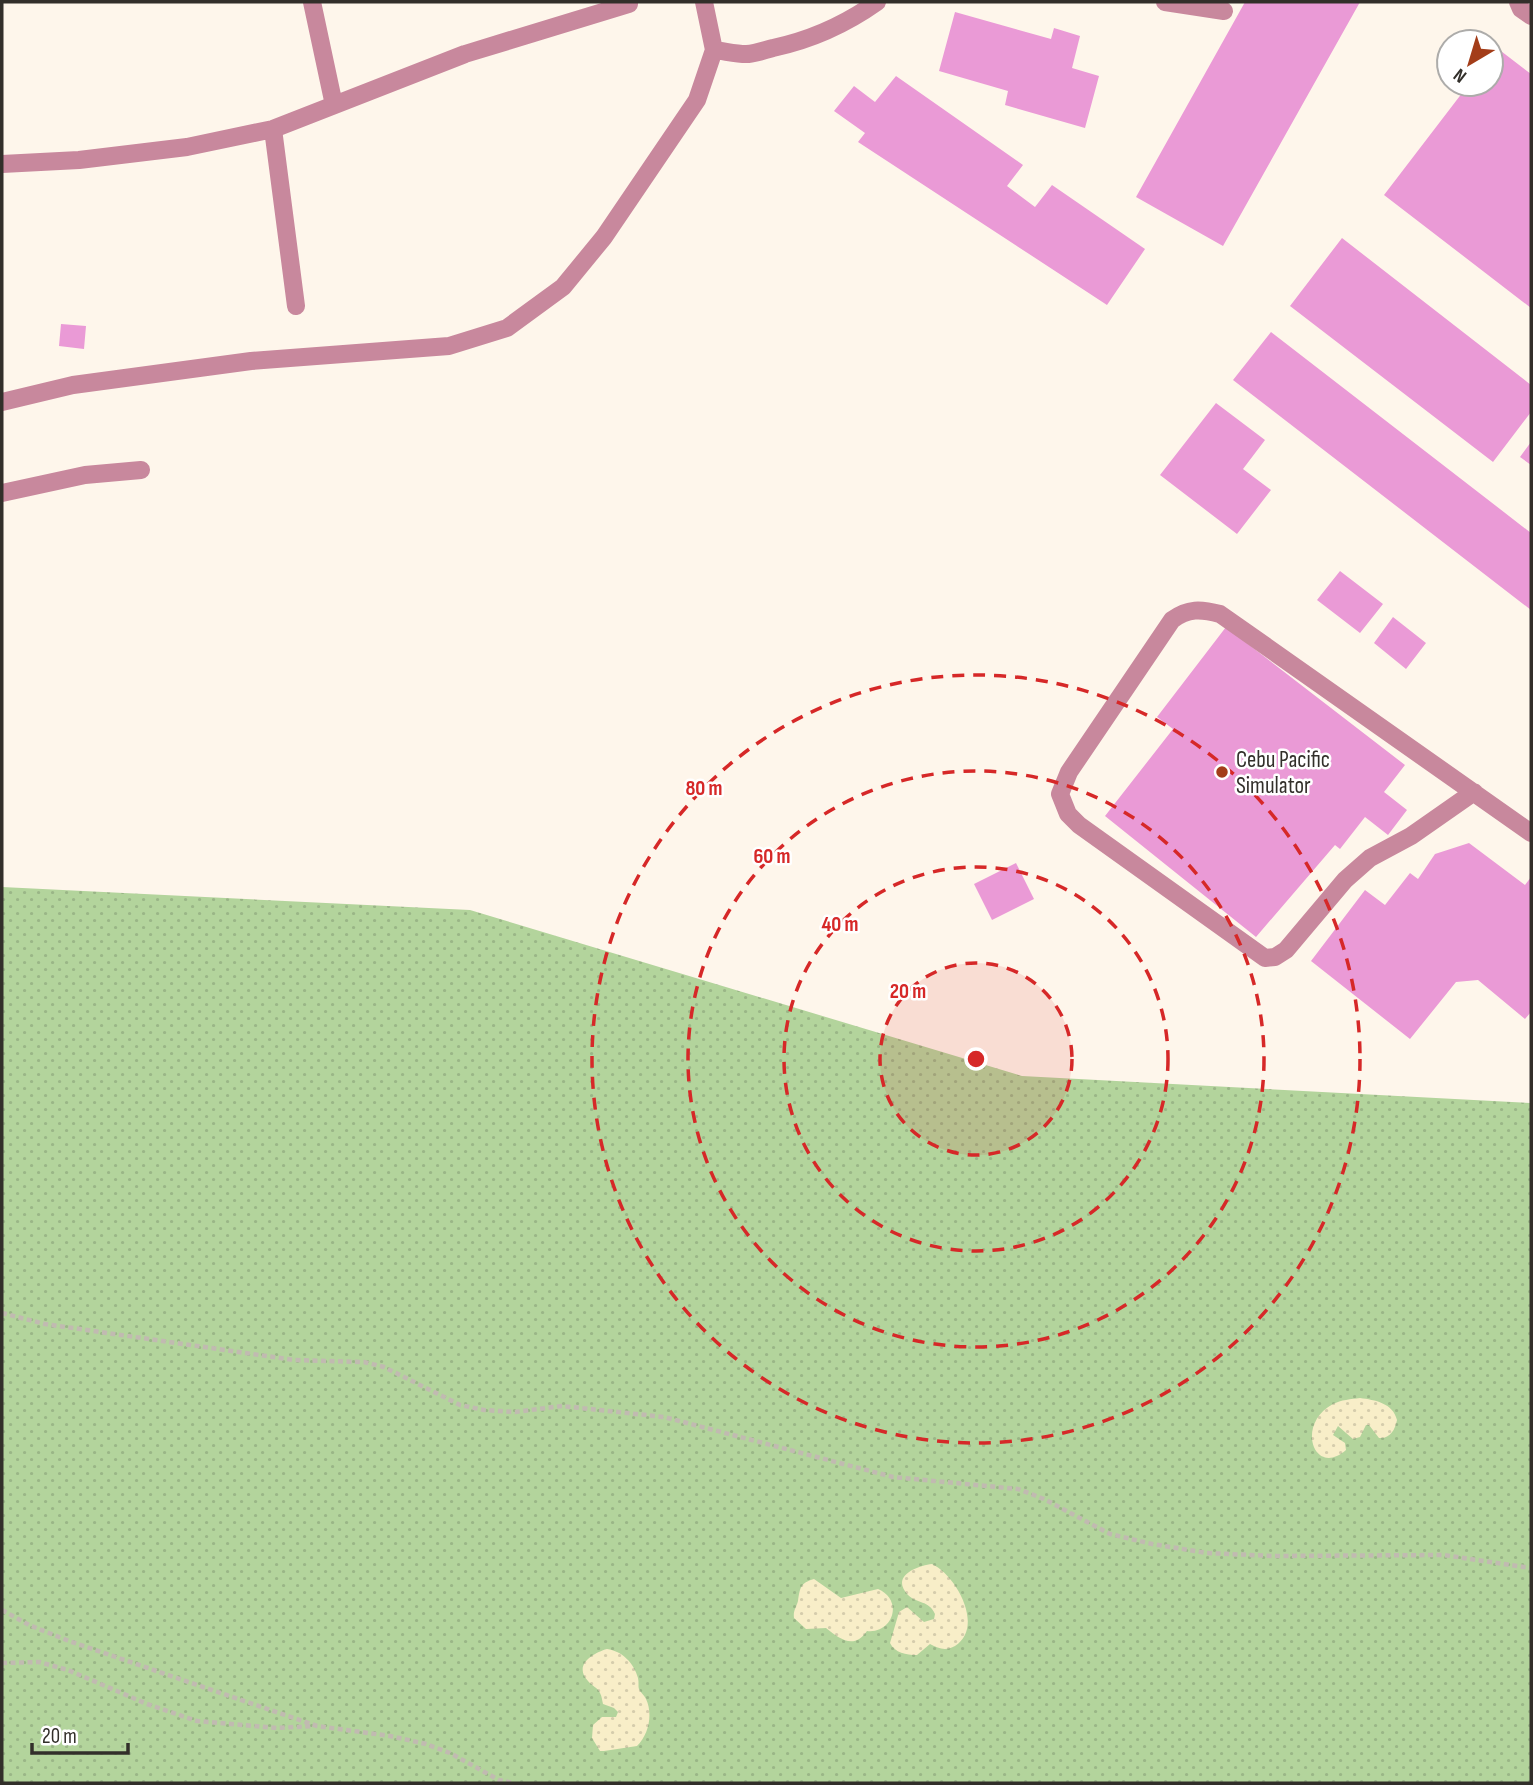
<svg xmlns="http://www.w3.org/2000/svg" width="1533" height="1785" viewBox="0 0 1533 1785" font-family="'Sofia Sans Condensed',sans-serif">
	<defs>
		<pattern id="green-dots" width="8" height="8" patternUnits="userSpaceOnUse" patternTransform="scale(1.75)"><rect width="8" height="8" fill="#b3d49c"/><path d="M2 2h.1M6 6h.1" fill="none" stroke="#9ab687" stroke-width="1.8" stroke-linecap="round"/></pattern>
		<pattern id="sand-dots" width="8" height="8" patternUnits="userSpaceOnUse" patternTransform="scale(1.75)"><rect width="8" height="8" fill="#f8eec8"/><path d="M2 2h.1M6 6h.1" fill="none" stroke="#d5ccac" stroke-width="1.8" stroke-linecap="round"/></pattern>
	</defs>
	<rect width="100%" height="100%" fill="#fef6eb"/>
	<!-- green -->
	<path fill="url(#green-dots)" d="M2,887L470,910L1022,1076L1531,1103V1783H2Z"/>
	<!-- sand -->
	<path fill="url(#sand-dots)" d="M1360,1398C1375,1400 1393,1403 1397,1420C1395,1430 1390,1439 1379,1438L1369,1425H1366L1360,1437L1353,1439L1338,1426L1333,1435L1345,1443L1346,1450C1314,1478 1295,1424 1333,1404C1341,1400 1351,1399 1360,1398Z
		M932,1564C956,1575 985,1627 955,1646C946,1651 939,1649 930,1644L917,1655C906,1655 895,1653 890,1643L899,1612L907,1607L924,1622L934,1619L935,1614C929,1600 917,1604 908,1595C890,1576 917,1566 932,1564Z
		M814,1579L841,1598L878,1589C904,1600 893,1634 867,1631C854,1650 840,1639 826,1628L806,1629L794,1618C793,1611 796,1608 798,1601C800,1588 800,1583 814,1579Z
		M607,1649C622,1651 634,1663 638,1678C639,1682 638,1686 639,1689C641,1693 644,1695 646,1699C653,1714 649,1734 637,1746L604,1751H600L592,1738L593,1725L602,1717H616L618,1712L614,1708L603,1704C602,1700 602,1697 600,1693C598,1688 591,1685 588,1681C573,1665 593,1653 607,1649Z"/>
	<!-- building -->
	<path fill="#ea9ad6" d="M1245,2H1360L1223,246L1136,197Z
		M955,12L1051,39L1054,28L1080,36L1072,68L1099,76L1085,128L1005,105L1008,91L939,71Z
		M1497,48L1531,74V308L1384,195L1469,84H1491V55Z
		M896,76L1023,165L1007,186L1035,207L1052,185L1145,249L1107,305L858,142L865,133L834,111L854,86L875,102Z
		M1342,238L1531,385V412L1493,462L1290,306Z
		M61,324L86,326L84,349L59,346Z
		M1271,332L1531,533V610L1233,380Z
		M1216,403L1265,440L1243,469L1271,490L1237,534L1160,475Z
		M1531,442V465L1520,457Z
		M1340,571L1383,604L1360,633L1317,600Z
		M1393,617L1426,643L1406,669L1374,643Z
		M1226,627L1405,765L1384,792L1407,810L1388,835L1365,817L1340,849L1335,845L1256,937L1105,816L1173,729L1157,717Z
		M1469,843L1525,885L1531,877V1012L1525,1019L1478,980L1456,982L1410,1039L1311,961L1365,890L1385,905L1410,873L1418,879L1435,854Z
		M1016,863L1034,899L992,920L974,884Z"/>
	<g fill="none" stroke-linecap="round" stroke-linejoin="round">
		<!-- path -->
		<path stroke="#c1bab1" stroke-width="4.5" stroke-dasharray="5 3.5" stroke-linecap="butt" d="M2,1313L45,1324L294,1360L364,1362L384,1367L460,1405L484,1410L515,1412L562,1406L664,1417L893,1477L1018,1489L1044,1499L1110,1534L1152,1544L1207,1553L1273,1556L1444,1555L1531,1568
			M2,1610L29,1625L69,1641L317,1726L390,1736L426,1744L450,1753L499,1780L513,1783
			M2,1663L39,1662L68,1670L147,1704L197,1721L277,1728L313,1726"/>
		<!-- minor -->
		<path stroke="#c8889d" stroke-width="18" d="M312,2L334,105
			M1165,2L1224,11
			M1518,2L1521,9L1531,16
			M714,50C724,51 736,54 746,54C755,54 765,50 773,48C811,40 846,24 877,2
			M273,129L296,306
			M2,164L79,160L187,147L273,129L465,54L629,4
			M2,402L73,385L251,361L449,346L507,328L563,287L604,237L697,100L714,50L704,2
			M2,493L85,475L141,470
			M1474,792L1411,836L1370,858L1345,880L1286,950L1275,957L1265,958L1079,825L1068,814L1060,794L1069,772L1172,620C1188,608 1201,609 1220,614L1531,833"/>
	</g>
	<!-- distance rings -->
	<circle cx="976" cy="1059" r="96" fill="#d62828" fill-opacity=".12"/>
	<g fill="none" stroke="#d62828" stroke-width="3.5" stroke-dasharray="12 9">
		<circle cx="976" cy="1059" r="96"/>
		<circle cx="976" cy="1059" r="192"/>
		<circle cx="976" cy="1059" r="288"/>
		<circle cx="976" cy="1059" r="384"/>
	</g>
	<!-- markers -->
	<circle fill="#a33d19" stroke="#fff" stroke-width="2.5" cx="1222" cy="772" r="7"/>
	<g text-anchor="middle" stroke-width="5" stroke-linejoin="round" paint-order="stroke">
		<!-- poi labels -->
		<g font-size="23" fill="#322f2a" stroke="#fff" text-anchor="start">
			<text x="1236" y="767">Cebu Pacific<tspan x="1236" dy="26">Simulator</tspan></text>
		</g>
	</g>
	<circle cx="976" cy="1059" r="10" fill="#d62828" stroke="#fff" stroke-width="3.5"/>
	<g font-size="21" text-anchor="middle" font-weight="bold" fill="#d62828" stroke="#fff" stroke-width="5" stroke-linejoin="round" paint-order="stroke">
		<text x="704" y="795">80 m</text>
		<text x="772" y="863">60 m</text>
		<text x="840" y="931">40 m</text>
		<text x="908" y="998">20 m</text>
	</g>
	<!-- border -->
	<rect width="1533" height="1785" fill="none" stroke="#322f2a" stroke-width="7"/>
	<!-- north arrow -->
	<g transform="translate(1470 63) rotate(218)"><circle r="33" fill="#ffffff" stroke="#adacaa" stroke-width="2"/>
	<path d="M0-5L12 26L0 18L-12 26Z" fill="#a33d19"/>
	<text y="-10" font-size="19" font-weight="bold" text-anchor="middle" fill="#322f2a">N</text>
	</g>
	<!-- scale -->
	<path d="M32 1743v10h96v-10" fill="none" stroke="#322f2a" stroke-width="3.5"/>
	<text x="42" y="1743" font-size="21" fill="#322f2a" stroke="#ffffff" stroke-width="5" paint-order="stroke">20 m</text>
</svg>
